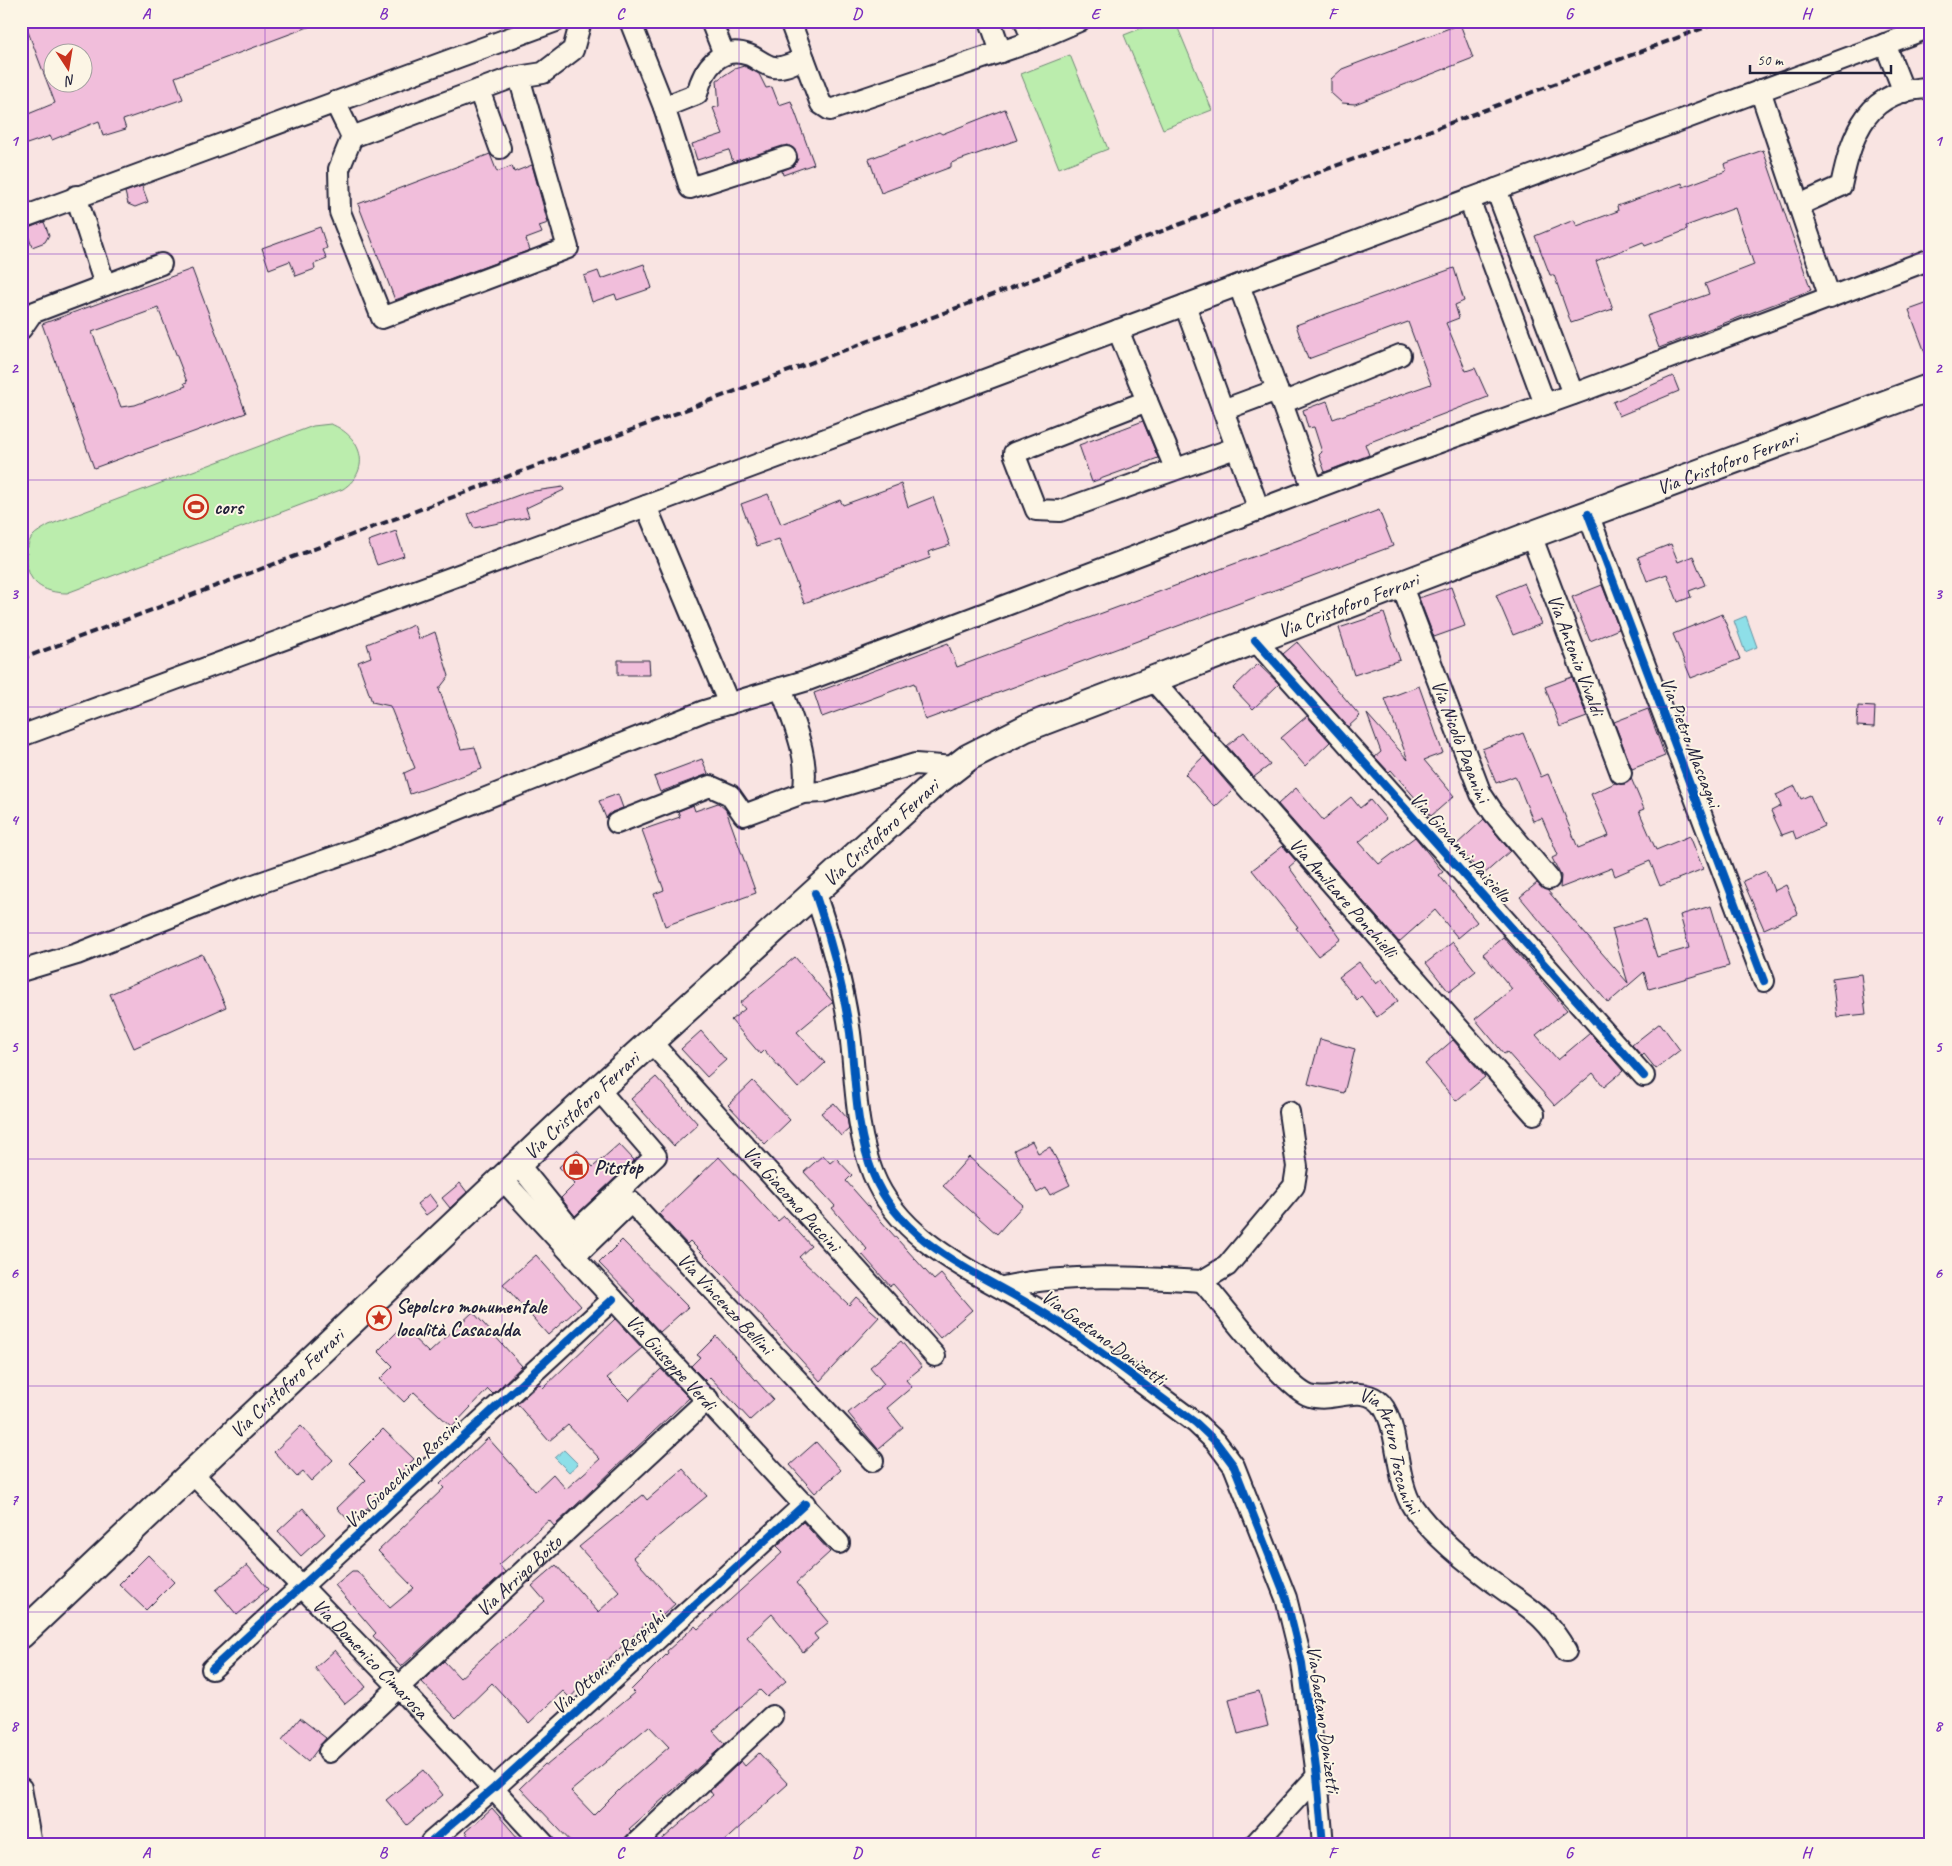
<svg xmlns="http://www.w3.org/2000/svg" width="1952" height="1866" viewBox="0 0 1952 1866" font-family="Caveat,sans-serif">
	<rect width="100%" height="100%" fill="#f9e4e2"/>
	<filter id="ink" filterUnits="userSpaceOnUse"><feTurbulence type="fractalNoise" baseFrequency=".02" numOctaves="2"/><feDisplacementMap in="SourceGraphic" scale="10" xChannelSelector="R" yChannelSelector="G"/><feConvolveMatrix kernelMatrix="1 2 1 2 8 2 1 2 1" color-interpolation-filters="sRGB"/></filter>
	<g filter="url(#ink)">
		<!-- green -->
		<path fill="#bbedad" stroke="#6e8874" d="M1160,21H1175L1212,110L1163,129L1124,35Z
			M1070,55L1108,149L1059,168L1021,74Z
			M331,424C361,436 373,469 343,489L67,593C43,593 25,582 27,556C27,549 28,542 32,537C36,532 43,529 49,525L313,426Z"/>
		<!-- water -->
		<path fill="#8edfe8" stroke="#6393a3" d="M1746,616L1757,647L1745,652L1734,621Z
			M564,1450L578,1464L569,1472L555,1458Z"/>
		<!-- building -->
		<path fill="#f1bedb" stroke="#22223b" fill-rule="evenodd" d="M24,21H319V23L175,77L183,99L123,120L126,129L103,136L99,121L52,140L50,136L21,146V117L55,103ZM52,52H82V82H52Z
			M1460,24L1473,58L1355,104L1342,103L1331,93V79L1342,69Z
			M744,66L759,74L766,88L772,87L779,105L791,101L814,164L783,175L782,171L794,165L798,159L794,149L788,145L733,162L729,150L697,160L692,144L723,134L713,108L719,106L717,80L734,69Z
			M1005,109L1017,140L951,163V167L881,193L869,159L939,132L942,134Z
			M1763,150L1811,290L1659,348L1647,316L1709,294L1705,284L1754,265L1735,208L1686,226L1687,230L1645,246L1643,242L1596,261L1613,309L1571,323L1554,275H1550L1535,236L1574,220L1577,226L1618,211L1617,206L1682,183L1683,187L1726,171L1724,164Z
			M490,154L497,172L512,166L514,172L532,165L548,223L539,226L542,233L526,239L530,250L395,300L358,204Z
			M142,186L148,202L135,207L128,204L125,192Z
			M44,222L49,235L45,242L32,247L26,229Z
			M320,227L327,248L323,250L327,259L314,264L315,269L296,276L290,261L269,269L262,248Z
			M644,264L652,288L617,300L615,294L592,302L584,276L598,271L601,279Z
			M1454,268L1464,301L1455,305L1459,318L1446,323L1466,371L1475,368L1488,397L1365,444L1369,455L1325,472L1319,455L1322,452L1314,427L1308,428L1303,410L1327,401L1333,419L1431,384L1408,322L1308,359L1296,325Z
			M192,269L246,413L94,468L42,324ZM158,308L187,382L184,383L186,386L135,405L121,407L92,332Z
			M1931,302V363H1929L1909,310Z
			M1673,376L1679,391L1619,416L1613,402Z
			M1143,421L1158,458L1092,482L1079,445Z
			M901,484L908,507L933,497L950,545L928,552L930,558L804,603L779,539L757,546L741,504L768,494L781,524L840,500L843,505Z
			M563,487L564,490L526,508L529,517L474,528L468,514L527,492Z
			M1379,510L1393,546L925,720L914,683L822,717L814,693L948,643L957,667Z
			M396,531L404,556L377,565L368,541Z
			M1671,544L1678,562L1693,556L1705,585L1689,591L1691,597L1678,602L1667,574L1647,581L1638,557Z
			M1524,583L1541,624L1513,635L1496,595Z
			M1602,585L1619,629L1590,641L1572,597Z
			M1451,587L1465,626L1434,637L1419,598Z
			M1384,613L1400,660L1354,675L1339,628Z
			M1722,614L1740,659L1691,678L1673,634Z
			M414,625L419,639L435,632L449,676L439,689L461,749L475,747L482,769L410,794L404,773L415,768L390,706L372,702L358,662L371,657L367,644Z
			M1297,642L1360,716L1348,727L1283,654Z
			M618,660H649L650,675H618Z
			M1258,664L1279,684L1253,709L1233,688Z
			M1572,677L1587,717L1560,727L1545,687Z
			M1419,686L1443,753L1424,760L1454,796L1431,816L1391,770L1389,772L1375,757L1381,752L1367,714L1408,760L1385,699Z
			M1858,706L1875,707L1874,727L1857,726Z
			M1648,709L1665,756L1632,769L1614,722Z
			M1307,716L1330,742L1305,766L1281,738Z
			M1244,732L1270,765L1254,777L1227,746Z
			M1523,733L1541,777L1548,774L1578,848L1609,836L1591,794L1615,783L1625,784L1631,778L1644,809L1639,811L1656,850L1690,836L1703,869L1660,886L1650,861L1615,876L1612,868L1560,888L1561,876L1552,858L1558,855L1542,818L1533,821L1515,776L1496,783L1482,749Z
			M1204,756L1233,790L1215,807L1185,774Z
			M702,759L708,774L660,792L654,777Z
			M1795,786L1801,799L1810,795L1824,826L1796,839L1793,831L1782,835L1771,811L1781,806L1776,795Z
			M1296,788L1323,820L1351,797L1360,808L1370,800L1386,819L1359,842L1379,864L1415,837L1443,872L1439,875L1477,922L1458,938L1435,910L1399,942L1278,804Z
			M618,794L623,808L612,812L606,818L599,801Z
			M718,803L726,810L756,893L665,926L654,894L664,890L642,830L680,817L678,811L693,805L695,811Z
			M1484,819L1510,851L1483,875L1456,845Z
			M1283,846L1296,861L1289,867L1341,939L1318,956L1296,928L1298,927L1252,870Z
			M1766,871L1774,891L1786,885L1798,914L1764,929L1743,881Z
			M1537,883L1547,890L1628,983L1612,929L1645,919L1657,957L1689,948L1680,915L1711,906L1729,966L1649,989L1644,972L1608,1003L1520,897Z
			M1503,937L1567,1010L1536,1035L1558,1060L1590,1033L1623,1071L1604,1087L1593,1073L1555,1106L1507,1052L1504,1054L1475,1019L1512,989L1483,954Z
			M1453,942L1476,971L1449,992L1426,963Z
			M202,954L226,1007L134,1048L110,994Z
			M795,957L833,1002L797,1032L825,1063L798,1088L764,1050L760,1054L731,1020L745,1009L740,1003Z
			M1359,962L1376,984L1382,979L1398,1001L1377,1017L1361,996L1357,1000L1339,977Z
			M1861,974L1866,1014L1837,1017L1832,978Z
			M1660,1023L1680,1050L1656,1069L1644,1054L1642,1056L1632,1045Z
			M701,1031L726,1060L707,1077L681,1049Z
			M1320,1039L1355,1049L1344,1093L1308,1084Z
			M1453,1040L1485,1077L1456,1101L1425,1064Z
			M656,1077L698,1124L674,1146L631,1099Z
			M753,1081L790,1120L765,1144L728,1105Z
			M834,1103L847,1118L849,1129L841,1136L821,1113Z
			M1032,1141L1038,1153L1050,1147L1070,1185L1050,1195L1046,1188L1037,1193L1014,1150Z
			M619,1144L634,1160L575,1216L561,1198L575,1184L559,1167L577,1150L593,1167Z
			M823,1155L830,1163L836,1158L852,1175L846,1181L889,1230L934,1280L941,1274L972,1310L940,1338L893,1284L890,1286L862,1254L867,1249L832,1208L835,1206L804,1172Z
			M719,1157L778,1221L784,1216L811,1246L799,1257L849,1305L856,1297L879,1317L820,1381L725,1276L690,1241L687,1244L659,1214Z
			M969,1157L1023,1205L997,1234L943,1186Z
			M460,1183L467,1192L450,1208L442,1198Z
			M429,1194L438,1206L426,1215L417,1204Z
			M622,1240L688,1307L660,1332L633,1303L636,1301L599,1263Z
			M536,1255L581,1306L548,1335L503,1284Z
			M473,1312L522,1366L493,1394L488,1389L452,1427L414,1392L404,1402L380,1379L393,1366L378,1351L402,1327L429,1353Z
			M615,1319L642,1348L607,1378L629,1400L661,1369L689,1398L554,1526L549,1520L499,1565L505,1572L401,1667L373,1636L376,1633L335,1585L352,1571H357L390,1608L414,1588L378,1551L444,1488L440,1484L488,1438L535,1491L553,1474L566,1489L600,1459L568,1425L549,1441L517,1404L539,1384L543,1388Z
			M716,1336L773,1399L750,1420L710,1377L706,1381L691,1366L700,1357L697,1355Z
			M901,1341L922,1367L906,1380L912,1387L887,1408L903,1428L878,1449L848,1413L884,1384L870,1367Z
			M301,1426L333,1460L311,1481L303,1472L297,1477L274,1452Z
			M383,1429L414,1459L352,1524L337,1508L366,1480L349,1463Z
			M816,1442L841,1470L815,1493L790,1465Z
			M683,1469L707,1496L633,1557L675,1604L649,1628L646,1624L588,1678L570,1698L563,1691L529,1723L492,1683L456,1718L422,1682L444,1661L460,1678L545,1601L532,1586L556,1565L598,1612L620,1592L579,1547L643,1495L647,1500Z
			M303,1508L325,1534L301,1556L278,1531Z
			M803,1522L830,1552L796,1583L829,1622L814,1634L818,1639L803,1652L772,1614L747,1637L786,1681L767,1697L760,1690L713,1731L725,1744L629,1829L631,1831L626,1837L622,1845H574L520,1788L545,1764L547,1765L634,1693L631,1690L668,1653L667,1651L695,1626L698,1629L783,1552L777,1546ZM649,1726L669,1747L621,1788L594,1815L571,1791Z
			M148,1555L174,1582L146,1610L119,1584Z
			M247,1565L268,1589L237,1615L216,1590Z
			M335,1650L366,1687L345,1704L315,1668Z
			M1259,1691L1268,1726L1238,1734L1229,1699Z
			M300,1718L326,1738L308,1762L282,1740Z
			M759,1753L788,1784L741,1826L720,1845H656L713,1795L710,1791L741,1761L745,1766Z
			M423,1770L443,1795L407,1825L386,1800Z
			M492,1808L524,1845H476L465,1832Z"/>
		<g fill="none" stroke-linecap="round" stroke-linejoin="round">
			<defs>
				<g id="minor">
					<path d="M630,21L664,107L690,188L786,157"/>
					<path d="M711,21L724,54"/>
					<path d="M790,21L821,104L830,110L1033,41L1079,21"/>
					<path d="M990,21L1001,52"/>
					<path d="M1025,21L1033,41"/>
					<path d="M1885,44L1904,92"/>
					<path d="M479,90L500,148"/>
					<path d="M1760,90L1830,298"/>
					<path d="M335,102L352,137L511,78L543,73L573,50L581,21"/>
					<path d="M664,107L697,94C703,69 720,44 749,55C757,58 765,66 774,67C782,69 795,62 804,59"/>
					<path d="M352,137L339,169L340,212L382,318L568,248L519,77"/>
					<path d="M1496,189L1573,394"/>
					<path d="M76,196L105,285"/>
					<path d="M1469,199L1545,404"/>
					<path d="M1799,205L1841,186C1852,133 1867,88 1931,88"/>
					<path d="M21,218L556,21"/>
					<path d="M1239,285L1313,489"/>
					<path d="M1185,305L1259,510"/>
					<path d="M21,329L32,313L161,264"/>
					<path d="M1118,330L1147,401"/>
					<path d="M1282,403L1400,355"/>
					<path d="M1223,410L1277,390"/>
					<path d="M1175,468L1147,401L1014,453L1036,510L1060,511L1235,448"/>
					<path d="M646,506L729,704"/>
					<path d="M1588,514L1764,981"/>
					<path id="s1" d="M1531,535L1621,773"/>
					<path id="s2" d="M1401,584L1481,794L1493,812L1549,879"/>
					<path d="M1255,640L1644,1076"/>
					<path id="s3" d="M1153,680L1534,1114"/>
					<path d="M21,736L646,506L1931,27"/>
					<path d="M803,793L823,792L915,764L955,767"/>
					<path d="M617,823L710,786L730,795L744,815L803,793C811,758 792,720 781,688"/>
					<path d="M815,893C831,939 843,985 850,1033C856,1081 855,1128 873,1174C903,1250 993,1278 1055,1320C1103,1352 1149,1389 1196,1423L1216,1442L1234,1466L1286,1598L1302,1663L1317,1776L1323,1845"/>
					<path d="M21,971L77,954L231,893L366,846L704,711L808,680L1398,457L1582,391L1931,259"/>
					<path id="s4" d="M650,1041L935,1356"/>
					<path d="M518,1164L574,1233L656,1156L599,1090"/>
					<path id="s5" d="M503,1180L839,1543"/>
					<path id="s6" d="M574,1257L631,1202L873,1461"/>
					<path id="s7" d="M1202,1281C1222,1304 1286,1389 1310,1396C1332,1403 1357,1385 1377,1400C1400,1417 1394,1480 1413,1507C1434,1537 1467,1562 1496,1584C1528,1608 1545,1614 1566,1651"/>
					<path d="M1003,1287C1067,1273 1137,1277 1202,1281L1227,1266L1294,1186L1297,1167L1289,1112"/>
					<path id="s8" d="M193,1474L399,1687L545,1845"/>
					<path d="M212,1669L613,1299"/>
					<path id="s9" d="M329,1752L708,1399"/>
					<path d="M21,1788L31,1845"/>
					<path d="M431,1842L494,1788L805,1504"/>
					<path d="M634,1845L772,1716"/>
					<path d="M1254,1845L1317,1776"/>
				</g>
				<g id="major">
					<path id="s10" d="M21,1635L558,1126L934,784L969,757L1026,728L1531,535L1931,387"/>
				</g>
			</defs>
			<!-- minor casing -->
			<use href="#minor" stroke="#22223b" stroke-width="24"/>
			<!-- major casing -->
			<use href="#major" stroke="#22223b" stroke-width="30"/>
			<!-- minor -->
			<use href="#minor" stroke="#fcf5e5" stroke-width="20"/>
			<!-- major -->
			<use href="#major" stroke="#fcf5e5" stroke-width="26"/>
			<!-- rail -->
			<path stroke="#22223b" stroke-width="4" stroke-dasharray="8 4" stroke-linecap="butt" d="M21,659L1722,21"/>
			<defs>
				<path id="cycleway" d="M1588,514L1764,981
					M1255,640L1644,1076
					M815,893C831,939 843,985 850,1033C856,1081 855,1128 873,1174C903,1250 993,1278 1055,1320C1103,1352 1149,1389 1196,1423L1216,1442L1234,1466L1286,1598L1302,1663L1317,1776L1323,1845
					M212,1669L613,1299
					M431,1842L494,1788L805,1504"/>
			</defs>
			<!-- cycleway casing -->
			<use href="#cycleway" stroke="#fcf5e5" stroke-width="11"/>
			<!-- cycleway -->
			<use href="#cycleway" stroke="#0057b8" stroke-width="8"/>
		</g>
	</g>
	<!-- grid -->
	<path fill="none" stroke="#7b2cbf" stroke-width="1" stroke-opacity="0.55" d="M265,21V1845M502,21V1845M739,21V1845M976,21V1845M1213,21V1845M1450,21V1845M1687,21V1845M21,254H1931M21,480H1931M21,707H1931M21,933H1931M21,1159H1931M21,1386H1931M21,1612H1931"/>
	<!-- icons -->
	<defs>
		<symbol id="stadium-ring" viewBox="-11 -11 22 22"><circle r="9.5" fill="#fcf5e5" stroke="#c8321e" stroke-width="1.5"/><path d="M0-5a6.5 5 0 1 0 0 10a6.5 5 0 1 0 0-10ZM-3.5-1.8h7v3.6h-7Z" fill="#c8321e"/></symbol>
		<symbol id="shop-ring" viewBox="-11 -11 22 22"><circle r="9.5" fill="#fcf5e5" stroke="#c8321e" stroke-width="1.5"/><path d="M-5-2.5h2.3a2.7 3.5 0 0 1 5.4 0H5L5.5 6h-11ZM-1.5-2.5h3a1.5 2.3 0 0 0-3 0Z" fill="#c8321e"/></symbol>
		<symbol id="sight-ring" viewBox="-11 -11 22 22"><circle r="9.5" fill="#fcf5e5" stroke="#c8321e" stroke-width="1.5"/><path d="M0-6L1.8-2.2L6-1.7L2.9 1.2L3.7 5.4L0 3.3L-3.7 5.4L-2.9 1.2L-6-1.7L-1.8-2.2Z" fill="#c8321e"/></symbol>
	</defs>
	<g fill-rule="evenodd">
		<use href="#stadium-ring" x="182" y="493" width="28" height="28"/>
		<use href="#shop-ring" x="562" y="1153" width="28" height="28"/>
		<use href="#sight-ring" x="365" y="1304" width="28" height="28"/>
	</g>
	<g text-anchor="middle" stroke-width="4" stroke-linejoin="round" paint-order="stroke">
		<!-- street labels -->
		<g font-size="20" fill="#22223b" stroke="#fcf5e5">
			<text dy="7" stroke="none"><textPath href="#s10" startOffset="2106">Via Cristoforo Ferrari</textPath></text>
			<text dy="7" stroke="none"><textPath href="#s10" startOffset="1701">Via Cristoforo Ferrari</textPath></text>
			<text dy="7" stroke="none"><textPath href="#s1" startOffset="128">Via Antonio Vivaldi</textPath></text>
			<text dy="7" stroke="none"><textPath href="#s2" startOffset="168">Via Nicolò Paganini</textPath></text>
			<text transform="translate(1691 742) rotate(69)" y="7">Via Pietro Mascagni</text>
			<text dy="7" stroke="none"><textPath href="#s10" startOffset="1176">Via Cristoforo Ferrari</textPath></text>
			<text transform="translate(1461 847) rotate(48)" y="7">Via Giovanni Paisiello</text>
			<text dy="7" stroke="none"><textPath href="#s3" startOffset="289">Via Amilcare Ponchielli</textPath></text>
			<text dy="7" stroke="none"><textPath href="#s10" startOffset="771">Via Cristoforo Ferrari</textPath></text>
			<text dy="7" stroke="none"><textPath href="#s4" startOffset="212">Via Giacomo Puccini</textPath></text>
			<text dy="7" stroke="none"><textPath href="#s6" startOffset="218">Via Vincenzo Bellini</textPath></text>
			<text transform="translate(1104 1337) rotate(36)" y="7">Via Gaetano Donizetti</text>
			<text dy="7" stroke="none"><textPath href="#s5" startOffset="248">Via Giuseppe Verdi</textPath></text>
			<text dy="7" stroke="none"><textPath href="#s10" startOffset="366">Via Cristoforo Ferrari</textPath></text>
			<text dy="7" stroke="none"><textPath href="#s7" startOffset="278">Via Arturo Toscanini</textPath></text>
			<text transform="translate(402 1473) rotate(-43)" y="7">Via Gioacchino Rossini</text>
			<text dy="7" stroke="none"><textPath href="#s9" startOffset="259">Via Arrigo Boito</textPath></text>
			<text dy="7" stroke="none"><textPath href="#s8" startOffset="256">Via Domenico Cimarosa</textPath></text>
			<text transform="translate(608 1662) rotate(-42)" y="7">Via Ottorino Respighi</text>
			<text transform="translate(1324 1719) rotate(82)" y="7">Via Gaetano Donizetti</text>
		</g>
		<!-- poi labels -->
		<g font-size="20" font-weight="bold" fill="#22223b" stroke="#fcf5e5" text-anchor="start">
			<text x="214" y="514">cors</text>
			<text x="594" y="1174">Pitstop</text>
			<text x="396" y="1313">Sepolcro monumentale<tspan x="396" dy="23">località Casacalda</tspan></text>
		</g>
	</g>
	<!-- margin -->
	<rect width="1952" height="1866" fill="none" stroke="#fcf5e5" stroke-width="55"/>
	<!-- north arrow -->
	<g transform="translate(68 68) rotate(168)"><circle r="24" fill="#fcf5e5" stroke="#a5a1a1"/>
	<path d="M0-4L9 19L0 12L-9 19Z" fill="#c8321e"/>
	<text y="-8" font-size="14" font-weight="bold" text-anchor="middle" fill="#22223b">N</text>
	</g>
	<!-- scale -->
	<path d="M1750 65v8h141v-8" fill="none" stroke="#22223b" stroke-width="2.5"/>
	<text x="1757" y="65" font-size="15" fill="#22223b" stroke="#fcf5e5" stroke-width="4" paint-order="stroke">50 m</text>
	<rect x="28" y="28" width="1896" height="1810" fill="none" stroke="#7b2cbf" stroke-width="2"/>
	<g font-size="16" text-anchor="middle" font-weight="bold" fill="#7b2cbf">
		<text x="146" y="19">A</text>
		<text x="383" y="19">B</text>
		<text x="620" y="19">C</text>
		<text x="857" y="19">D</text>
		<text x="1095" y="19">E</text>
		<text x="1332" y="19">F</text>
		<text x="1569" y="19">G</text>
		<text x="1806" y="19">H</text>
		<text x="14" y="146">1</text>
		<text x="1938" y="146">1</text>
		<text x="14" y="373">2</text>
		<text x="1938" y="373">2</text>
		<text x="14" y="599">3</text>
		<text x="1938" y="599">3</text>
		<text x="14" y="825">4</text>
		<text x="1938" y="825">4</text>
		<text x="14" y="1052">5</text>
		<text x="1938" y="1052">5</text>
		<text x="14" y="1278">6</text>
		<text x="1938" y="1278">6</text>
		<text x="14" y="1505">7</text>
		<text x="1938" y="1505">7</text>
		<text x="14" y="1731">8</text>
		<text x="1938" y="1731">8</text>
		<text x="146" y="1858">A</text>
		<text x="383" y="1858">B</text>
		<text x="620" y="1858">C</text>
		<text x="857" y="1858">D</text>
		<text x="1095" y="1858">E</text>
		<text x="1332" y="1858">F</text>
		<text x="1569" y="1858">G</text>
		<text x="1806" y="1858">H</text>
	</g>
</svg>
